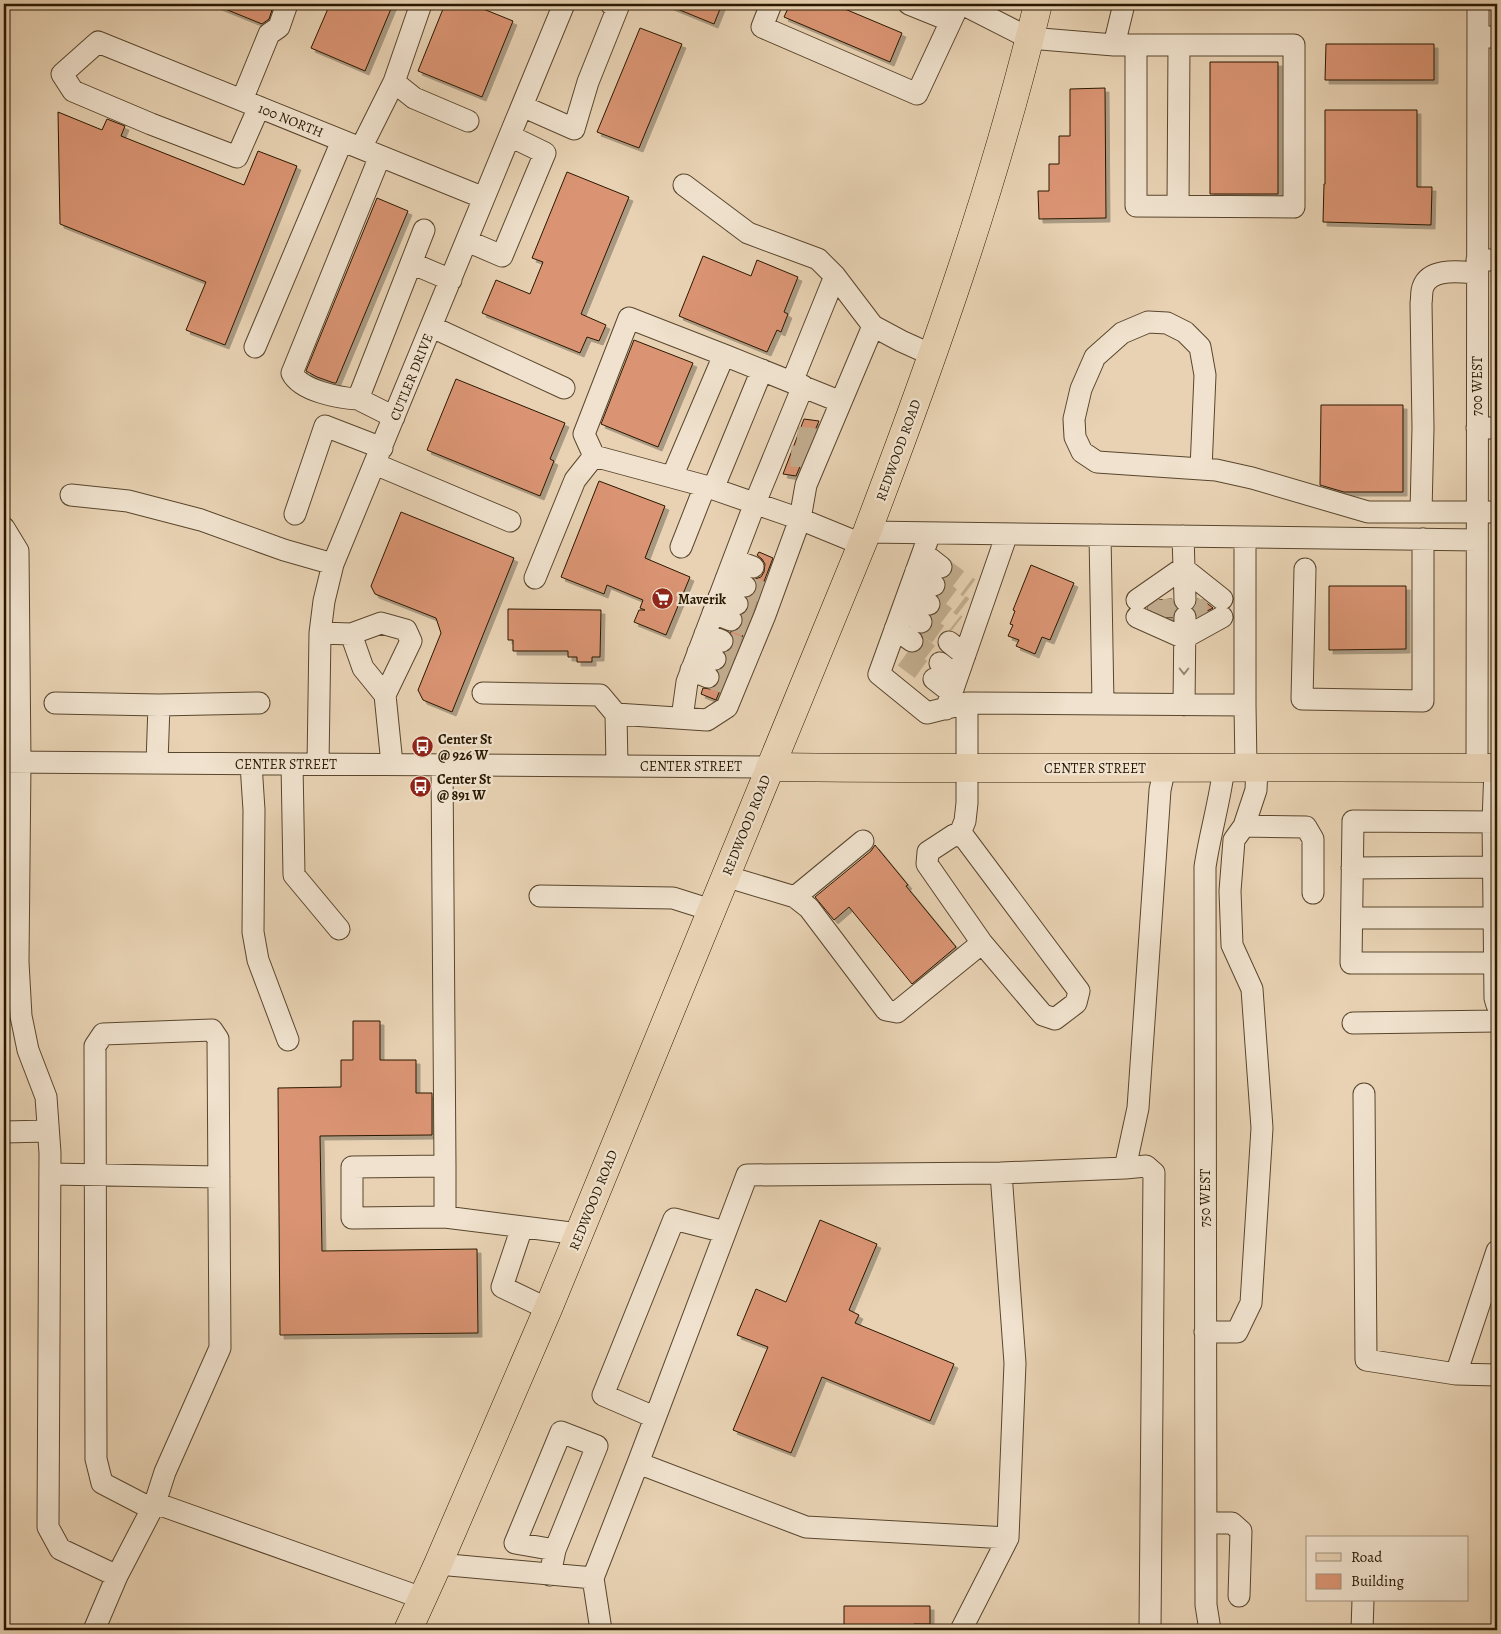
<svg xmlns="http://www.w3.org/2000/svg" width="1501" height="1634" viewBox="0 0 1501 1634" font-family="Alegreya,serif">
	<defs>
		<filter id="shadow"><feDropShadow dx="4" dy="4" stdDeviation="0" flood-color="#0004"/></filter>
	</defs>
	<rect width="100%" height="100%" fill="#e8d2b3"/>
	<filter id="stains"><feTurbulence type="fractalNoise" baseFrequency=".004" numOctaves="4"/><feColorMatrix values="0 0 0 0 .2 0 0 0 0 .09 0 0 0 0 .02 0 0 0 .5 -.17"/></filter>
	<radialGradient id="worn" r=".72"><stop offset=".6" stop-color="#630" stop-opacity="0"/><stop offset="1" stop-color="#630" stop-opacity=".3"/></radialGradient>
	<!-- building -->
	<path fill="#da9473" stroke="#291800" filter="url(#shadow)" d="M213,4H274L269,19L262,24Z
		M330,4H393L365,71L311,48Z
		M445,4H471L513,21L482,97L418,71Z
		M665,4H722L714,24Z
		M790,4H833L902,33L890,62L784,17Z
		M640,28L682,44L639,148L597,132Z
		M1326,44H1434V80H1325Z
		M1210,62H1278V194H1210Z
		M1105,88L1106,218L1039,219L1038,191H1049V164H1059V136H1070V89Z
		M1325,110H1417V187H1432L1431,225L1323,222L1324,184H1325Z
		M58,112L102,130L107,119L125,126L121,136L244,185L258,151L297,166L225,345L186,330L206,282L60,224Z
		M567,172L629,197L581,314L606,325L599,341L587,337L580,353L482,313L496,280L530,294L543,262L532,258Z
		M377,198L408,211L336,383H334L317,377L306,371Z
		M703,256L751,276L757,260L798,277L784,312L788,314L781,332L777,330L767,352L679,316Z
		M634,340L693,363L658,447L601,424Z
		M456,379L565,423L550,459L554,461L540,496L427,450Z
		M1321,405H1403V492H1344L1320,485Z
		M804,419L819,421L796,476L783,474Z
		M599,481L665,506L645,558L690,577L666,635L634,622L639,610H645L640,608L643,600L607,585L604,594L561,577Z
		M401,512L514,558L452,712L423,700L418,690L441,633L436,618L375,594L371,586Z
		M759,552L773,558L753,610L716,700L701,694L703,688L710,689L715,687L719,682L720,676L719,671L723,669L727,663V658L726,653L730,651L734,645V639L730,632L738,630L742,625L743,619L742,615L749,608V603L748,598L753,595L757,590V584L755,579L761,577L764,572L765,564L762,559L757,555Z
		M1031,565L1074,583L1050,640L1042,637L1035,654L1016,646L1019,640L1008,636L1013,625L1010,624L1015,611L1013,610Z
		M1329,586H1406V649L1329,650Z
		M1172,599L1176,608L1173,617H1167L1147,608L1159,600Z
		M1197,599L1203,600L1213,608L1197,616L1194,608Z
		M508,609L601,610L600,657H592V662H577V657H568V651H513V640H508Z
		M875,845L908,885L906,886L956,947L912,984L849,907L834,920L815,897L871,851Z
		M353,1021H380V1060H416V1093H432V1135L320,1136L322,1251L477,1249L478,1333L280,1335L278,1088L341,1087V1060H353Z
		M820,1220L877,1244L849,1310L859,1315L855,1323L954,1364L930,1421L822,1377L791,1453L733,1430L768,1347L737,1335L756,1289L786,1302Z
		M844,1606H930V1624H914V1630H844Z"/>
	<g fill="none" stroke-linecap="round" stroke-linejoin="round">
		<!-- minor-tunnel -->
		<path stroke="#c2ad8f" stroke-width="21" stroke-dasharray="21 11" stroke-linecap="butt" d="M797,437L816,439
			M791,456L809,457
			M941,567L969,588
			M934,585L963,607
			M745,586L762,592
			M1173,599V617
			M1197,599V617
			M1158,600V617
			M737,604L754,610
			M929,604L956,625
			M731,620L748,626
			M921,622L949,642
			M722,641L739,647
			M912,641L940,663
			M904,657L934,679
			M715,659L732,665
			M708,677L725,683"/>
		<defs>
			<path id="minor" d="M771,4L762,27L917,94L959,4
				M909,4L951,21
				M962,4L1029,38L1114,45H1294V207L1136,206V45
				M1478,37H1497
				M1114,45L1124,4
				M394,82L414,98L468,121
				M242,100L269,34L279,27L287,4
				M522,106L574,129L588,82L618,7L611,4
				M259,107L237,157L151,124L73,91L62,74L98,42L484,198
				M361,148L394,82L421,4
				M684,185L748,233L818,259L835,276L873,326
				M1178,206L1179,45
				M467,241L502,256L545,153L510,136
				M1477,260H1497
				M411,263L451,280
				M432,327L564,388
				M255,347L342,141
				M724,355L841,402
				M792,382L835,276
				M358,399C339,398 301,391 292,373L380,156
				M394,417L358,399L424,230
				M1477,428H1497
				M594,456L584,434L629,318L724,355L672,477
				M375,464L510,521
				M1201,469L1205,375L1200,347L1185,332L1167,323L1148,322L1122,333L1095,357L1081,389L1074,419L1075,437L1082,452L1097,462L1216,470L1252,478L1368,512H1497
				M713,489L762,370
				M71,495L128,501L201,520L284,550L333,564
				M1421,512L1423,428L1421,303C1422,298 1421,292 1423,287C1430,267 1461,272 1477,273
				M295,514L325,426L382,448
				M4,528L18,551L20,763L18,962L21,1016L28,1050L46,1097L50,1153L48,1527L60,1549L117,1576L94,1630
				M867,532L1477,540
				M930,533L879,674L927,713L967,703L1245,705V537
				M1100,535L1103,704
				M1183,536L1185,600
				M681,547L705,486
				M923,553L941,567
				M734,560L753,567
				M1183,568L1222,599
				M1305,569L1302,699L1423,701V539
				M916,571L934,585
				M535,578L575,480L594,456L705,486L800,519L806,485L873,326L901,341L932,355
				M726,579L745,586
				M910,589L929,604
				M719,597L737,604
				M1137,600L1183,568
				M903,608L921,622
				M713,613L731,620
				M1137,617L1184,638
				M895,629L912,641
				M320,633L351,634L381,623L406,630L411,641L385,695L363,668L351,634
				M705,634L722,641
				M1184,638L1222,617
				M949,642L965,655
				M698,652L715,659
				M940,663L957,676
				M691,670L708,677
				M934,679L952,693
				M483,693L600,695L616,714
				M385,695L392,764
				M55,703L159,705L157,763
				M159,705L259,703
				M1184,705L1185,617
				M1245,705L1246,767
				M946,709L1007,534
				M682,718L687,682L755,503L803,386
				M4,762L770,767
				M251,764L254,810L253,932L258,960L288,1040
				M292,764L294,875L339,929
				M318,764L320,633L324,601L333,564L564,4
				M442,764L445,1166V1217L352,1218V1167L445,1166
				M617,765L616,714L707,720L727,707L765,615L800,519L861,544
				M1477,768L1478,4
				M1495,768L1493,822L1495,998L1497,1005
				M1244,826L1306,827L1313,839V893
				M959,836L965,821L967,803V703
				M1352,868L1494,867
				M725,876L795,897L863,841
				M540,896L673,898L711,910
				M795,897L809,908L886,1010L897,1012L982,943L927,864L928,852L954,835L964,837L1079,991L1076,1003L1055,1019L1043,1015L982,943
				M1352,918H1494
				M1494,963H1351L1353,821L1497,822
				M1353,1023L1497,1021
				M1364,1094L1366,1360L1456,1374L1497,1251
				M4,1132L48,1131
				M1125,1168L1146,1166L1154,1173L1150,1630
				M50,1174L219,1177
				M445,1217L579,1234
				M522,1227L502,1287L548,1309
				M1205,1332H1237L1251,1303L1262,1128L1252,989L1232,945L1230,891L1234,840L1244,826L1256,790L1257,767
				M1456,1374L1497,1375
				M654,1417L603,1395L674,1219L725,1232
				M638,1463L806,1527L1008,1538
				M152,1509L102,1483L96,1459L95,1046L103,1034L212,1030L218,1039L220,1348L165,1472L155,1503
				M1206,1523H1232L1241,1531L1239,1596
				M438,1564L593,1578L638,1463L747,1175L1001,1173L1125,1168L1138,1108L1160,790L1165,767
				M550,1575L555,1550L515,1543L561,1432L597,1446L555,1550
				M117,1576L155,1503L422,1598
				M593,1578L601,1630
				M961,1630L1008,1538L1015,1363L1001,1173
				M1210,1630L1206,1605L1205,867C1210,833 1220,801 1224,767
				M1362,1630L1363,1600"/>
			<path id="major" d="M770,767C1013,770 1255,766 1497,768
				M408,1630L438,1564L548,1309L867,532C933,359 995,184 1038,4"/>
		</defs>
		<!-- minor casing -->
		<use href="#minor" stroke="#59462d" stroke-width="23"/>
		<!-- major casing -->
		<use href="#major" stroke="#291800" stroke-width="29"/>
		<!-- minor -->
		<use href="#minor" stroke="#f0e2ce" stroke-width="21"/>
		<!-- major -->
		<use href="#major" stroke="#e8d2b3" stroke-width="28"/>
	</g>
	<!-- one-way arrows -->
	<defs><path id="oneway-chevron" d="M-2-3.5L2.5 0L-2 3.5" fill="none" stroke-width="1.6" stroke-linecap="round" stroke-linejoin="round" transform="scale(1.25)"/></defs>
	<use stroke="#968771" href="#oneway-chevron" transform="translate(1184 671) rotate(90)"/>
	<!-- icons -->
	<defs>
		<symbol id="supermarket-disc" viewBox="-11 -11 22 22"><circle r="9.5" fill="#8f2418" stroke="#f0e2ce"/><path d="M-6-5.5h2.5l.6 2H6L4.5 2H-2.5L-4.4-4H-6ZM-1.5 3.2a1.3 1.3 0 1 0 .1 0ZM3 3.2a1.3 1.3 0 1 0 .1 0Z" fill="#fff"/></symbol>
		<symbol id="bus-disc" viewBox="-11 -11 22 22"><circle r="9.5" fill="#8f2418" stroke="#f0e2ce"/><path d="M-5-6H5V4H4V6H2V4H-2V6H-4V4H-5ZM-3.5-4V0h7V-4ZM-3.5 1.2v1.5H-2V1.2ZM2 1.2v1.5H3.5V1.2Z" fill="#fff"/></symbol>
	</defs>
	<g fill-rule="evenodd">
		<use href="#supermarket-disc" x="650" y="586" width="25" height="25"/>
		<use href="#bus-disc" x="410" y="734" width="25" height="25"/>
		<use href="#bus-disc" x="408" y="774" width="25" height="25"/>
	</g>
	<g text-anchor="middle" stroke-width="4.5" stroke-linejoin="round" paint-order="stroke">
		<!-- street labels -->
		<g font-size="14" fill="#291800" stroke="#f0e2ce">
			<text transform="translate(291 120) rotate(22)" y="5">100 NORTH</text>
			<text transform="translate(411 377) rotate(-68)" y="5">CUTLER DRIVE</text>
			<text transform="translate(1477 386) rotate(-90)" y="5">700 WEST</text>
			<text transform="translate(898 450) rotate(-70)" y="5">REDWOOD ROAD</text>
			<text x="286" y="769">CENTER STREET</text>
			<text x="691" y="771">CENTER STREET</text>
			<text x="1095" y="773">CENTER STREET</text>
			<text transform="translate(746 825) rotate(-68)" y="5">REDWOOD ROAD</text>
			<text transform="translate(1205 1198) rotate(-90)" y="5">750 WEST</text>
			<text transform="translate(593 1200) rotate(-68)" y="5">REDWOOD ROAD</text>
		</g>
		<!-- poi labels -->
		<g font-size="14" font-weight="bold" fill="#291800" stroke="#f0e2ce" text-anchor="start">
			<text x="678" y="604">Maverik</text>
			<text x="438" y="744">Center St<tspan x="438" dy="16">@ 926 W</tspan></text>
			<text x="437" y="784">Center St<tspan x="437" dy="16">@ 891 W</tspan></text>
		</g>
	</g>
	<!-- margin -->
	<rect width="1501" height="1634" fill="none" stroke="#e8d2b3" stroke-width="20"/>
	<rect x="5" y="5" width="1491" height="1624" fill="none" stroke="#291800" stroke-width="2.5"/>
	<rect x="10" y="10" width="1481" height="1614" fill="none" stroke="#291800"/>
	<!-- legend -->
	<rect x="1306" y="1536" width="162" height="65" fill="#f0e2ce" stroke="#a0917c"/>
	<rect x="1316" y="1553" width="25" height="8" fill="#e8d2b3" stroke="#a0917c"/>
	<text x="1351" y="1562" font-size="15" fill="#291800">Road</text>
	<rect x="1316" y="1574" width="25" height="15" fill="#da9473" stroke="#a0917c"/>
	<text x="1351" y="1586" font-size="15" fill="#291800">Building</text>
	<rect width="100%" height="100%" filter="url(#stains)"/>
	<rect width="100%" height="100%" fill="url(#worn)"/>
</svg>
